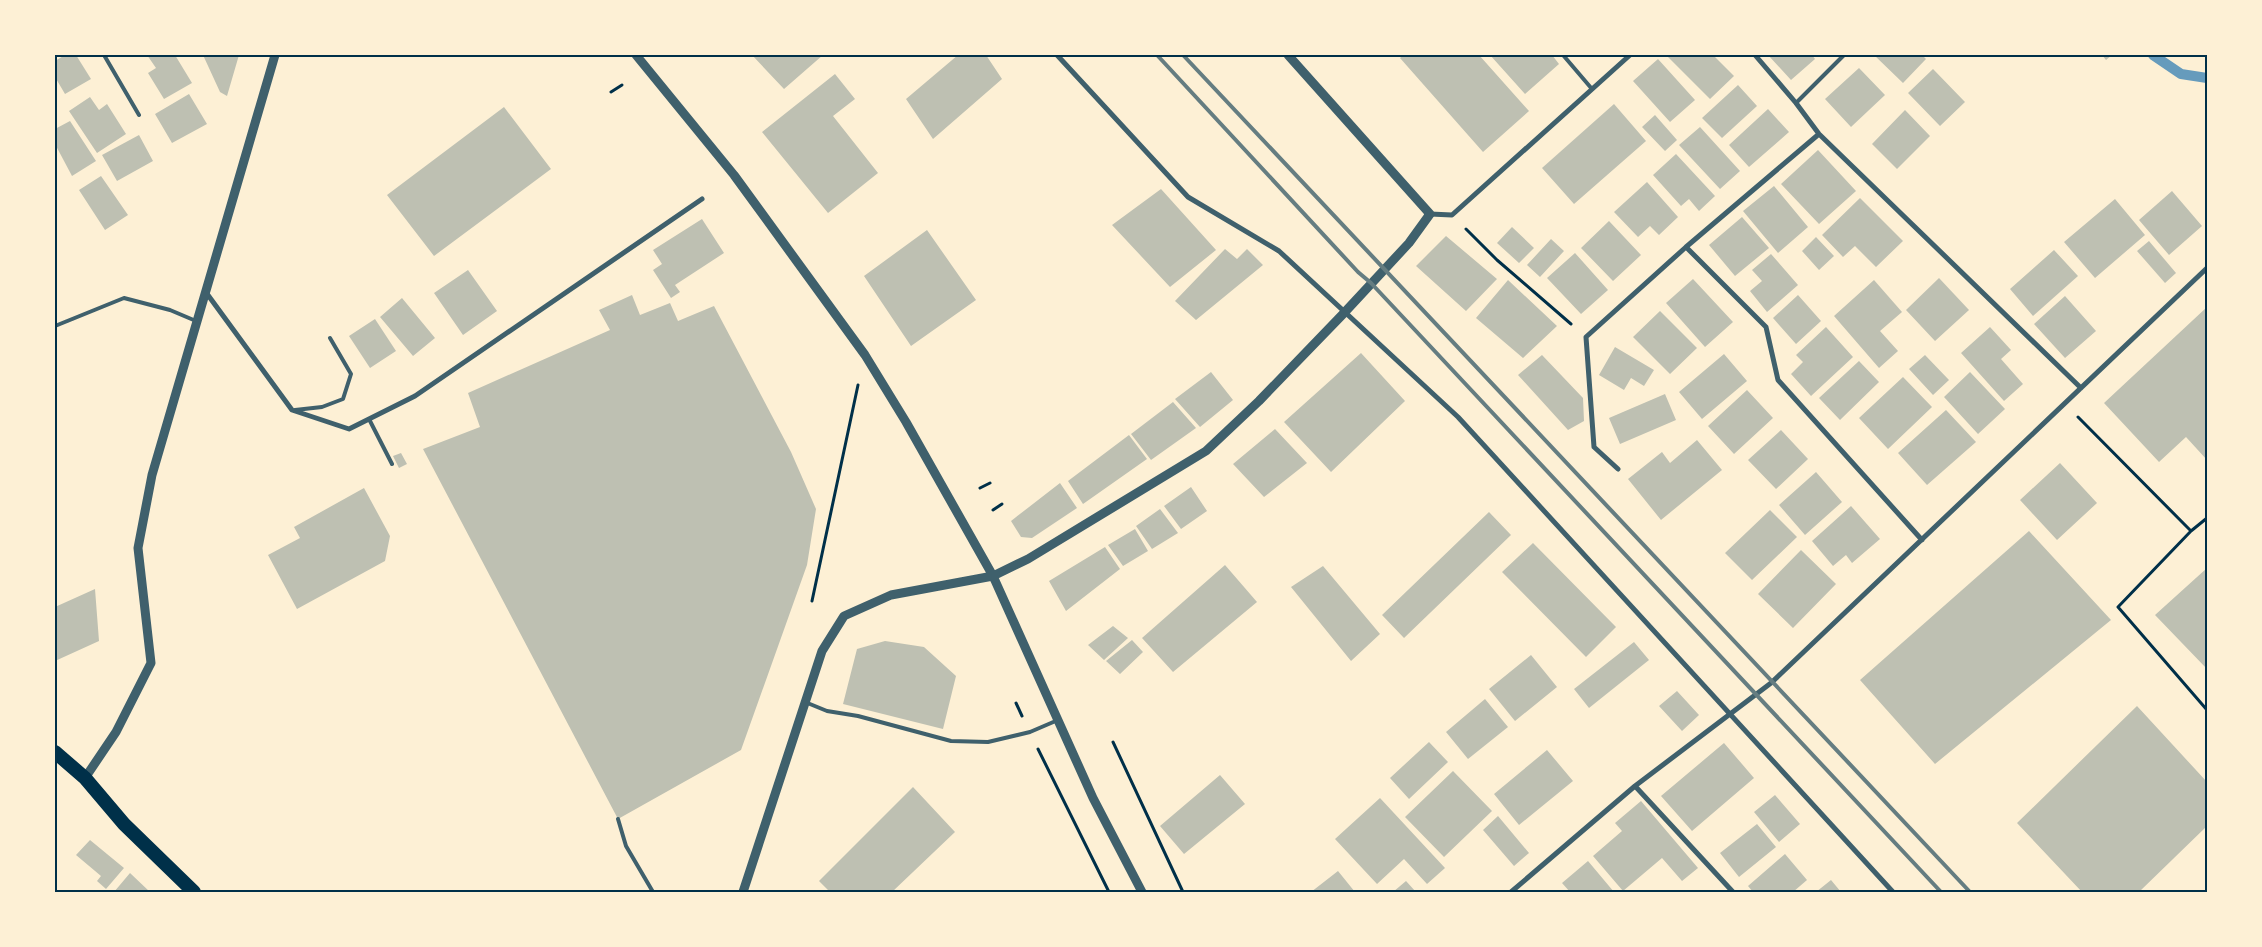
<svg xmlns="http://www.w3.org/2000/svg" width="2262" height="947" viewBox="0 0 2262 947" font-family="'Nunito Sans',sans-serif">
	<rect width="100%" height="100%" fill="#fdf0d5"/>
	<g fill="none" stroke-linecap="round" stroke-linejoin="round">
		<!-- stream -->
		<path stroke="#669bbc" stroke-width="10" d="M2153,55L2181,74L2207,78"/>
	</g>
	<!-- building -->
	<path fill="#bec0b2" d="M65,55H76L91,79L65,94L55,77V61Z
		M147,55H175L192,83L164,99L148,73L156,68Z
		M203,55H239L227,96L220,92Z
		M752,55H823L784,89Z
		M958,55H986L1002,79L933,139L906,99Z
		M1403,55H1479L1529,111L1483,152L1400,58Z
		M1490,55H1552L1559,64L1525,94Z
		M1666,55H1713L1734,76L1710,99Z
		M1768,55H1812L1815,59L1791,80Z
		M1874,55H1922L1926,59L1903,83Z
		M2102,55H2112L2106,60Z
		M1658,59L1695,100L1670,122L1633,81Z
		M1859,68L1885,95L1851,127L1825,99Z
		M1933,69L1965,102L1940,126L1908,93Z
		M835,74L855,99L833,116L878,173L828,213L762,132Z
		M1738,85L1757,106L1722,138L1702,118Z
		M189,94L207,124L172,143L155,114Z
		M90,97L99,110L107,104L126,134L97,153L69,111Z
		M1614,104L1646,141L1574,204L1542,168Z
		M504,107L551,169L434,256L387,195Z
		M1768,109L1789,132L1749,167L1729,145Z
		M1905,110L1930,136L1897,169L1872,144Z
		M1655,115L1677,140L1665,151L1642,127Z
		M70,121L96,161L72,176L55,144V129Z
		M1700,127L1740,171L1720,189L1679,145Z
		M139,135L153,161L117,181L102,155Z
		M1818,150L1856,191L1819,224L1781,184Z
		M1676,154L1715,196L1699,211L1689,199L1681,206L1653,175Z
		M101,176L128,215L105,230L79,190Z
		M1647,182L1678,217L1659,235L1650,226L1638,237L1614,212Z
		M1774,186L1808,227L1778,253L1743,211Z
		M1161,189L1216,250L1170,287L1112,225Z
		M2172,191L2202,226L2169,255L2139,220Z
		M1860,198L1903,241L1876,267L1855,246L1843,257L1822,235Z
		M2115,199L2145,235L2095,278L2064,242Z
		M1742,217L1769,248L1735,276L1709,245Z
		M702,219L724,253L675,285L680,292L671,298L653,270L662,264L653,250Z
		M1609,221L1641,255L1613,281L1581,248Z
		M1512,227L1534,248L1519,263L1497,243Z
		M927,230L976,300L911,346L864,276Z
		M1446,236L1497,279L1466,311L1416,266Z
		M1816,237L1834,256L1819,270L1802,251Z
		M1551,239L1564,251L1540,277L1527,265Z
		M2149,241L2176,273L2165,283L2137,251Z
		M1225,249L1237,259L1247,249L1263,265L1196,320L1175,301Z
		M2054,250L2078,276L2033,316L2010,289Z
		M1575,253L1608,290L1581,314L1547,278Z
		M1771,254L1798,285L1767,312L1750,291L1762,281L1752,270Z
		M468,270L497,311L463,335L434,293Z
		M1939,278L1969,310L1935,341L1906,310Z
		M1693,279L1733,322L1705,347L1666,303Z
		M1508,280L1557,326L1523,358L1476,318Z
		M1874,280L1902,312L1880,331L1898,351L1879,368L1834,316Z
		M632,295L640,315L670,303L678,321L714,306L791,452L816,509L807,565L741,750L618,819L423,449L480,427L468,393L610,330L599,310Z
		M1798,295L1821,321L1796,344L1773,318Z
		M2065,296L2096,331L2065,358L2034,324Z
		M402,298L435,338L413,356L380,317Z
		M2207,307V460L2186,437L2159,462L2104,403Z
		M1660,311L1697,348L1670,374L1633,337Z
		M375,319L396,351L370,368L349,336Z
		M1826,327L1853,357L1811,396L1791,374L1803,362L1796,355Z
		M1990,327L2011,350L2001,359L2023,384L2004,401L1961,353Z
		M1615,347L1654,370L1644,386L1631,378L1624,390L1599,375Z
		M1361,353L1405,401L1331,472L1284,422Z
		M1724,354L1747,381L1702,419L1679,392Z
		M1542,355L1583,398L1584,421L1568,430L1518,375Z
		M1925,355L1949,380L1933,395L1909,369Z
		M1859,361L1879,382L1840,420L1819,398Z
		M1211,372L1233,400L1200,427L1175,399Z
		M1970,372L2005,409L1978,434L1944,397Z
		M1903,377L1932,407L1888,449L1859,418Z
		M1747,390L1773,418L1734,454L1708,426Z
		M1665,394L1676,420L1620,444L1609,418Z
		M1173,402L1196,428L1151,460L1131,434Z
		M1946,410L1976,442L1927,485L1898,453Z
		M1275,429L1307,463L1264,497L1233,464Z
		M1781,430L1808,459L1776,489L1748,460Z
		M1129,435L1147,459L1083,504L1068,481Z
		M1697,440L1722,470L1661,520L1628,479L1662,452L1670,463Z
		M401,453L407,464L399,468L393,456Z
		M2060,463L2097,503L2057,540L2020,500Z
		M1816,472L1842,502L1805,535L1779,505Z
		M1060,483L1077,508L1032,538L1021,537L1011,521Z
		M1191,487L1207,511L1181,529L1164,506Z
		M364,488L390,536L385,561L297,609L268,555L300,538L294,527Z
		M1851,506L1880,539L1852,563L1846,555L1833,566L1812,541Z
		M1160,509L1178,533L1152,549L1136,526Z
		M1770,510L1797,537L1752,580L1725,553Z
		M1489,512L1511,535L1404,638L1382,615Z
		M1135,529L1148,551L1123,566L1108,545Z
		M2029,531L2111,620L1935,764L1860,680Z
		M1533,543L1616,627L1586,657L1502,572Z
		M1105,547L1120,569L1066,611L1049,581Z
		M1801,550L1836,584L1793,628L1758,594Z
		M1225,565L1257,602L1173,672L1142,638Z
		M1323,566L1380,634L1351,661L1291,587Z
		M2207,568V669L2155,615Z
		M95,589L99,641L55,661V607Z
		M1113,626L1128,638L1104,660L1088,645Z
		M1132,640L1143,652L1120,674L1106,661Z
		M885,641L924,647L956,676L943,729L843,704L857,649Z
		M1634,642L1649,660L1589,708L1574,689Z
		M1531,655L1557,687L1515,721L1489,689Z
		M1677,691L1699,715L1682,731L1659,706Z
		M1485,699L1508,727L1468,759L1446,732Z
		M2137,706L2207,782V826L2139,892H2082L2017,823Z
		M1429,742L1448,762L1409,799L1390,778Z
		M1724,743L1754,778L1692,831L1661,796Z
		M1547,750L1573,781L1519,825L1494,794Z
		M1453,771L1492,811L1444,857L1405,817Z
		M1220,775L1245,804L1184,854L1160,826Z
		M913,787L955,832L892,892H830L819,881Z
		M1775,795L1800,824L1779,842L1754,812Z
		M1380,798L1445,868L1427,884L1404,859L1377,884L1335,839Z
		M1641,801L1698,868L1682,881L1662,858L1623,891L1593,856L1622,831L1615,823Z
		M1498,816L1529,853L1514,866L1483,830Z
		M1757,824L1776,847L1739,877L1720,853Z
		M90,840L124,868L106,889L97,881L101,876L76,855Z
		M1785,854L1807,880L1793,892H1753L1748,886Z
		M1588,861L1614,892H1570L1562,883Z
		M1338,871L1355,892H1311Z
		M130,873L150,892H114Z
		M1831,880L1841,892H1816Z
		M1406,881L1416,892H1393Z"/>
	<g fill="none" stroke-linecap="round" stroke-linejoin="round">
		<!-- path -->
		<path stroke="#003049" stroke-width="3" d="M611,92L622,85
			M1466,229L1497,260L1571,324
			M2078,417L2191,531L2118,607L2207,710
			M980,488L990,483
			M993,510L1002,504
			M2191,531L2207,518
			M812,601L858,385
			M1016,703L1022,716
			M1113,742L1183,892
			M1038,749L1109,892"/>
		<!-- service -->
		<path stroke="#3f606c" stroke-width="4" d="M104,55L139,115
			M1563,55L1592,89
			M1796,103L1844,55
			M55,326L124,298L170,310L196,321
			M295,410L322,407L343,399L351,374L330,338
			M369,419L392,464
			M805,702L827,711L858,716L951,741L988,742L1030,732L1058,720
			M618,819L626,846L653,892"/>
		<!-- minor -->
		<path stroke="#3f606c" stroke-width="5" d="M1057,55L1188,197L1279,251L1458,417L1893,892
			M1755,55L1796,103L1819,134L2081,388
			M1819,134L1686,247L1766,327L1778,380L1922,540
			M1430,214L1452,215L1630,55
			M205,291L292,410L349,429L415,396L702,199
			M1618,469L1594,447L1586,337L1686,247
			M1635,786L1733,892
			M1511,892L1635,786L1771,683L2207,268"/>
		<!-- tertiary -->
		<path stroke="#3f606c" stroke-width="9" d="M636,55L734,175L865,355L906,422L993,576L1093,798L1142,892
			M85,778L116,732L151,663L138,548L152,475L275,55
			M743,892L822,651L844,616L891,595L993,576L1028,559L1206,451L1259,401L1344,313L1409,243L1430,214L1288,55"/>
		<!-- trunk -->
		<path stroke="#003049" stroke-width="14" d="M55,752L85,778L124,824L194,892"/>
		<!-- rail -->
		<path stroke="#657d81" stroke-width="4" d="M1157,55L1358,272L1371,283L1941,892
			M1183,55L1970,892"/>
	</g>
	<!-- border -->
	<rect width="2262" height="947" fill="none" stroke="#fdf0d5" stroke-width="112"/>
	<rect x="56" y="56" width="2150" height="835" fill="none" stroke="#003049" stroke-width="2"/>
</svg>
